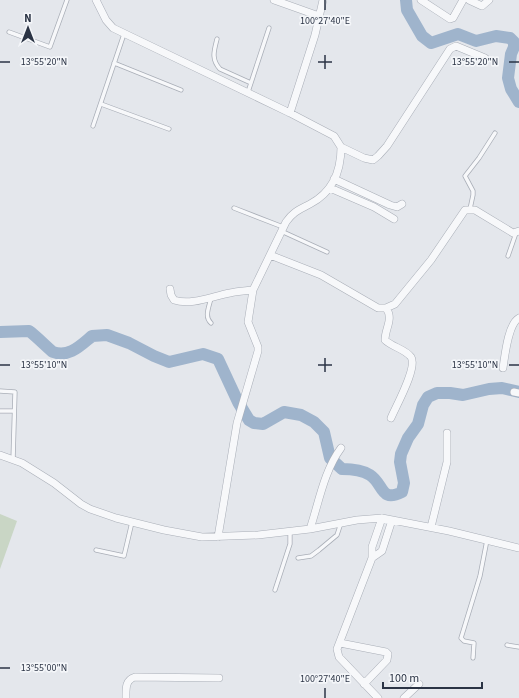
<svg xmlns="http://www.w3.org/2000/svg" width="519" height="698" viewBox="0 0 519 698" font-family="'Source Sans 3',sans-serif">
	<rect width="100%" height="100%" fill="#e4e7ec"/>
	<!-- green -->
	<path fill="#c9d6c5" d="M0,514L17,521L0,569Z"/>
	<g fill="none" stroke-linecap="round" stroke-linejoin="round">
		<!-- river -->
		<path stroke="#9fb4cc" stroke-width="12" d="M406,0L407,10L422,36L431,43L458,34L476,41L496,36L510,38L514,42V47L511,54L508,78L511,89L519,102
			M0,332L29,331C35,335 50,350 53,352C69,358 81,345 92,336L107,335L129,343L154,356L169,362L203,354L218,359L238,402L249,420L254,423L263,424L284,412L301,415L314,422L324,432L330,458L342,469C352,469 362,470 370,475C384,484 380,503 402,492L404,483L400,462L401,454L408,438L418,424L423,405L428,397L437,393H450L463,395L489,389L502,388L519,392"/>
		<defs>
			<path id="service" d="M9,32L50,47L67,0
				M217,39C214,51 211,59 220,69L251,83
				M114,63L181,90
				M248,92L269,28
				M101,104L169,129
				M93,126L124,34
				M234,208L283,227
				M470,209L473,195V191L465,176L479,158L495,133
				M281,231L327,252
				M508,256L516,233
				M211,298C209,307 204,317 211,323
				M0,391L15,392L13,460
				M0,411H14
				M96,550L124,556L132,522
				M298,558L311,556L319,550L337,535L341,523
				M275,590L290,544V531
				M507,645L519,647
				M473,658L474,643L464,641L461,638L480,576L487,540"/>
			<path id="minor" d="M96,0L106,20L113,28L290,113L334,136L341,147C341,171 333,192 310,204C299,210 294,211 286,222L253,290L248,322L258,347V351L237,423L218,537
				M274,0L319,16
				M421,0L450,19L453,18L463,0
				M469,0L482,6L489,0
				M290,113L315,35L323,0
				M341,147L364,158L373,160L378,156L387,146L450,49L456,46L485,58
				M334,179L390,205L397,207L402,204
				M330,188L374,207L394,219
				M270,255L321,275L378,308H386L395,304L431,260L465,210H475L513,233L519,231
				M170,289L171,295L174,300C191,306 213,296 230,293C238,291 245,291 253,290
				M386,308C394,319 385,328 385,340C392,347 405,349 411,357C418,367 396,406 391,418
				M503,368C505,355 508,324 519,318
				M514,392L519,393
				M0,455L22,463L54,483L81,504L90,509L116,518L164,530L202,537L258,535L310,529L357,520L382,518L449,531L519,548
				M431,527L447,462V433
				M310,529C319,502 324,471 341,448
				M372,558L382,551L392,520
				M340,643L386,652L388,654L387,660L364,684
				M126,698C126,689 125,680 135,677L219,678
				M378,698L339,657L337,649L372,558V547L382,518
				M404,698L419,684"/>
		</defs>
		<!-- service casing -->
		<use href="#service" stroke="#a9aeb7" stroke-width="5"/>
		<!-- minor casing -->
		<use href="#minor" stroke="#a9aeb7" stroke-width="8"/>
		<!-- service -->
		<use href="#service" stroke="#f7f8fa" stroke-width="3.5"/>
		<!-- minor -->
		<use href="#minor" stroke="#f7f8fa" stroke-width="7"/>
	</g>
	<!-- ticks -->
	<path fill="none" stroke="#2b3445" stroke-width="1.5" d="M325,0V10M325,55V69M0,62H10M318,62H332M509,62H519M325,358V372M0,365H10M318,365H332M509,365H519M0,668H10M325,688V698"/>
	<g font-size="10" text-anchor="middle" fill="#2b3445" stroke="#f4f6f9" stroke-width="3.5" stroke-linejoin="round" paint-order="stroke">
		<text x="325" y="24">100°27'40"E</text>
		<text x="44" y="65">13°55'20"N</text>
		<text x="475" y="65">13°55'20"N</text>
		<text x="44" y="368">13°55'10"N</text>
		<text x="475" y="368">13°55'10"N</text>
		<text x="44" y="671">13°55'00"N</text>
		<text x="325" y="682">100°27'40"E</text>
	</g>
	<!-- north arrow -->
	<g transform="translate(28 28)" stroke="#f4f6f9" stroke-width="3" paint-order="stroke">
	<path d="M0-3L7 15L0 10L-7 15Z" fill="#2b3445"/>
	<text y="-6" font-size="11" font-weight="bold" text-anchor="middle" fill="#2b3445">N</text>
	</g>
	<!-- scale -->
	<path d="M383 682v6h99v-6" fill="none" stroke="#2b3445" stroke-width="2"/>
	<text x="389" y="682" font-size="12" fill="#2b3445" stroke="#f4f6f9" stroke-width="3" paint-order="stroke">100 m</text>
</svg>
